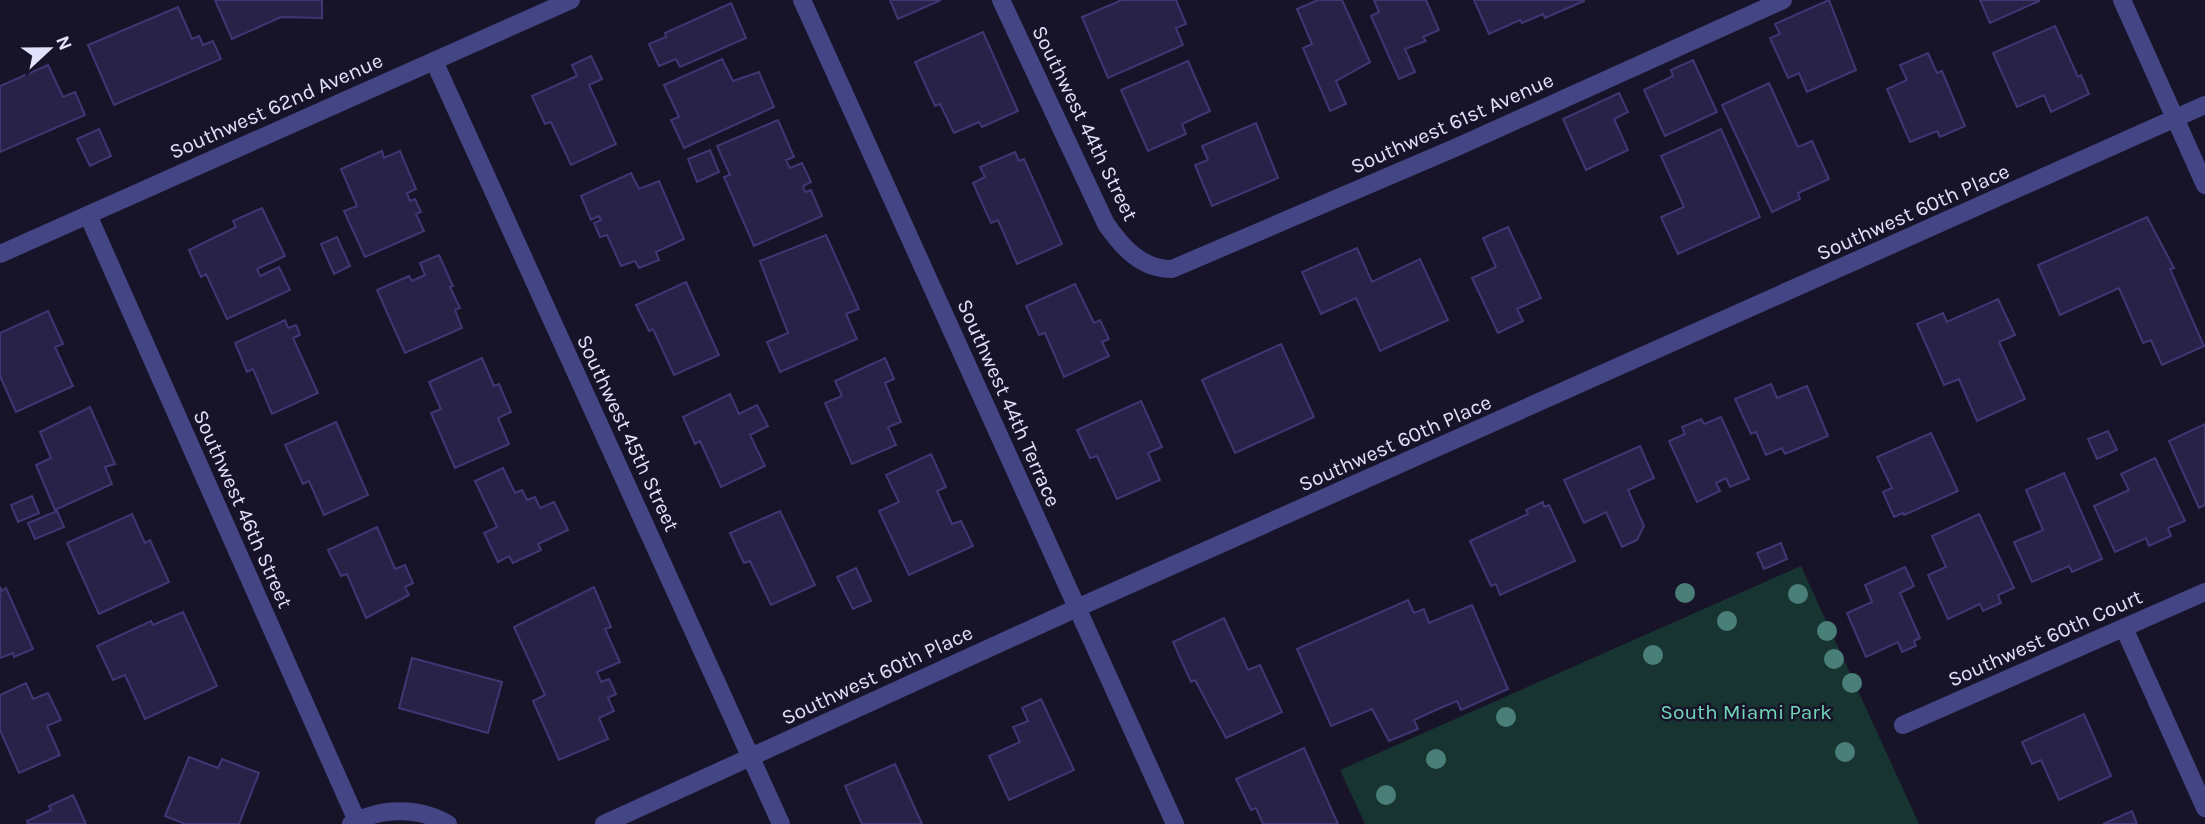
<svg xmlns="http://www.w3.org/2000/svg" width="2205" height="824" viewBox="0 0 2205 824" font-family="Karla,sans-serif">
	<rect width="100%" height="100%" fill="#17142a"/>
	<!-- green -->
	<path fill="#183431" d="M1801,566L1919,824H1365L1340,770Z"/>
	<!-- building -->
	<path fill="#282249" stroke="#3f3773" stroke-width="2" d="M215,0H322V18L281,17L232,39Z
		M890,0H941L898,19Z
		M1122,0H1176L1186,24L1176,28L1183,45L1108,78L1082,17Z
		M1318,0H1342L1370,62L1336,81L1346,104L1330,111L1303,48L1312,44L1297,9Z
		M1374,0H1426L1439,30L1423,37L1426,41L1405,49L1415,72L1399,79L1371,16L1379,12Z
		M1474,0H1584V1L1545,18L1543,14L1522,23L1520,20L1489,34Z
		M1829,0L1856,70L1807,92L1799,73L1788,78L1770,38L1780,34L1775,24Z
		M1980,0H2039V1L1990,23Z
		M731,3L746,38L680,67L676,59L659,66L649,44L666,37L665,33Z
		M178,7L192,39L199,36L203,45L213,41L221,59L114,105L88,45Z
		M2055,26L2078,77L2081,75L2089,94L2051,112L2044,95L2017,107L1993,53Z
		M983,32L1018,111L982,127L979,122L954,133L940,104L935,106L915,62Z
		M1928,53L1937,73L1942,71L1965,126L1940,137L1937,131L1910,142L1887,89L1907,80L1900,65Z
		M591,56L602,79L589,85L616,144L571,165L551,122L545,124L532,96L577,76L572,65Z
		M722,59L733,81L759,72L774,107L684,148L671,120L679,117L664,85Z
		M1693,60L1717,112L1665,136L1644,90L1673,76L1671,70Z
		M1188,61L1210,111L1182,124L1186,134L1148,151L1121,90Z
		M48,65L63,97L75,92L85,115L0,152V86Z
		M1769,83L1798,147L1812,141L1829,179L1798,193L1800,199L1772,212L1722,105Z
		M1619,93L1628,112L1614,119L1628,150L1586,170L1563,119Z
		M778,120L794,157L786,160L790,168L802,163L811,182L803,186L805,192L811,190L822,216L754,246L724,177L730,175L717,146Z
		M1256,123L1278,178L1212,206L1195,165L1208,160L1202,146Z
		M99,129L111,156L90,166L77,139Z
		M1721,129L1760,217L1678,254L1661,217L1684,207L1661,156Z
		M710,150L719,172L697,182L688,159Z
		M382,151L384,158L400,151L416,189L407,193L410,201L415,199L421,212L416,214L424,231L365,257L344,211L357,206L341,169Z
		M1015,152L1019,161L1024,159L1062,244L1017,264L998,220L991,223L973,183L985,177L980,167Z
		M631,173L639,189L659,181L684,239L656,252L659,260L639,268L635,261L621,266L607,235L600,237L594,223L601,220L599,216L591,220L581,196Z
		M262,208L285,256L257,269L260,276L279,267L290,290L227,319L206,274L201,277L189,250L236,227L233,221Z
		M2147,217L2174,268L2170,269L2204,346L2162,365L2151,340L2143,343L2119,288L2060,315L2038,265Z
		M1508,227L1541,298L1517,309L1523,321L1498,333L1472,278L1496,267L1483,238Z
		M826,235L859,309L846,314L857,339L780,372L767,342L788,333L760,261Z
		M337,237L350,266L334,274L321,244Z
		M1357,248L1372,282L1420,259L1448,320L1380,351L1356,298L1321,314L1302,272Z
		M439,255L453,286L450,287L460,308L455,310L462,328L405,353L377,290L409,276L412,281L425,275L420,263Z
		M686,282L719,355L674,375L653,329L649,331L636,305Z
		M1075,284L1094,323L1100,320L1109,339L1102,342L1109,356L1064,377L1045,333L1039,335L1026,306Z
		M1998,299L2015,335L1999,342L2025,399L1977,421L1959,379L1944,385L1917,324L1943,313L1947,322Z
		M48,311L63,344L55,347L73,386L16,412L0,376V333Z
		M285,320L288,328L296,325L300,335L293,338L318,393L272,414L253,369L247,372L235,343Z
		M1281,344L1314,417L1235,453L1202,380Z
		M482,358L494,386L499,384L511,412L498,418L509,444L455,468L431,413L441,409L429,382Z
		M885,358L894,379L885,383L901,422L888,427L896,445L852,464L825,403L842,396L835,381Z
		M1771,384L1777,398L1807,386L1828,436L1785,454L1782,448L1766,455L1756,432L1751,434L1735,399Z
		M730,394L739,414L757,405L768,426L750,435L765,466L721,487L700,441L695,444L683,417Z
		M1141,401L1162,447L1148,453L1160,480L1117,499L1097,456L1090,458L1077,430Z
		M90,407L115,464L105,467L112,484L55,510L36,465L51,458L40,432Z
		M1721,417L1749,479L1730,487L1726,478L1716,483L1720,491L1697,502L1669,441L1685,434L1682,427L1701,419L1704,424Z
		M336,422L368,495L324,515L309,481L303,484L285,445Z
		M2205,424V505L2199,508L2169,441Z
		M2108,431L2117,450L2097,459L2088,439Z
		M1931,433L1958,491L1904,515L1903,513L1894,517L1883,492L1892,488L1877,457Z
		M1640,446L1654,478L1628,490L1644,526L1637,540L1622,547L1606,512L1584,523L1564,480Z
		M931,454L946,487L937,491L952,524L961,521L973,546L909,575L879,511L899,502L886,475Z
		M2155,458L2185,521L2168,528L2171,536L2149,546L2146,538L2115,552L2094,506L2129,490L2121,474Z
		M503,468L515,493L522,490L527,500L535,497L540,508L554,502L568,530L538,544L541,550L513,563L509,556L498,562L484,533L497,527L475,481Z
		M2064,473L2102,559L2072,572L2069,566L2032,582L2014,542L2043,530L2026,490Z
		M32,496L39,513L18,522L11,505Z
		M1543,502L1544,507L1549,505L1575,561L1500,595L1496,584L1491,586L1470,541L1528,514L1526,510Z
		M57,511L64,527L35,539L28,523Z
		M780,511L815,585L771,605L750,561L744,563L730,533Z
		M132,514L145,543L150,540L169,582L99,614L67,543Z
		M1979,514L2014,588L1998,595L2001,603L1983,611L1980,604L1948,619L1928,575L1946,567L1932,536Z
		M377,527L395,569L405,565L413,583L405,587L409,595L366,618L347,574L341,576L328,550Z
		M1781,543L1787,559L1764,569L1757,553Z
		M1905,567L1914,586L1900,593L1920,638L1914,641L1916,646L1902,652L1898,642L1866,657L1847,613L1872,602L1865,585Z
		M856,568L871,601L853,609L837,577Z
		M0,587L2,591L6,588L33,649L14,657L13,653L0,658Z
		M594,587L611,627L605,629L620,662L597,672L601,682L609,679L616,694L608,698L614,711L599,718L608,739L559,760L533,701L545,695L514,627Z
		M1408,600L1414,613L1424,609L1429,623L1472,605L1508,689L1461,710L1457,701L1438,709L1414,720L1418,729L1389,741L1372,709L1331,726L1297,649Z
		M183,612L217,686L145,719L125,675L113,680L97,646L151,621L153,625Z
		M1224,618L1248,670L1260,665L1282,712L1226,738L1195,680L1191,682L1173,642Z
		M412,658L502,682L488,733L399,708Z
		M26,683L33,699L48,693L61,720L47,726L60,755L19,773L0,730V695Z
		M1041,699L1074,770L1009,800L989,756L1020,742L1013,727L1028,721L1022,708Z
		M2084,714L2111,776L2059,800L2041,760L2032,764L2022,742Z
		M1304,748L1338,824H1263L1256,808L1251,810L1236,779Z
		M189,757L218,768L222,759L259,773L239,824H185L165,816Z
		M895,764L922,824H862L845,786Z
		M73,795L86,824H28L27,821L51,810L49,806Z
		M2132,811L2137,824H2103Z"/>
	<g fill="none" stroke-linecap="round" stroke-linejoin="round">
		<!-- minor -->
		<path stroke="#444584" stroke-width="18" d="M802,0L1175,824
			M1001,0L1106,224C1122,247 1141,269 1172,269L1457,147L1783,0
			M2122,0L2205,185
			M434,61L781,824
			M88,215L357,821
			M2124,628L2205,808
			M1903,725L2205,592
			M351,824C381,807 419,807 448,824
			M604,824L1077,608L2205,105"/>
		<!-- tertiary -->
		<path stroke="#444584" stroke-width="18" d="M0,254L571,0"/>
	</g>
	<!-- trees -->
	<g fill="#497f78">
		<circle cx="1685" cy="593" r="10"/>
		<circle cx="1798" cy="594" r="10"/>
		<circle cx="1727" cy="621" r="10"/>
		<circle cx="1827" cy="631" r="10"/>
		<circle cx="1653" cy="655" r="10"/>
		<circle cx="1834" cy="659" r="10"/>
		<circle cx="1852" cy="683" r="10"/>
		<circle cx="1506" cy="717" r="10"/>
		<circle cx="1845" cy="752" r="10"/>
		<circle cx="1436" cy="759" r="10"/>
		<circle cx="1386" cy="795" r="10"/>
	</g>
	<g text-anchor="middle" stroke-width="5" stroke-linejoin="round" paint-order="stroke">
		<!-- street labels -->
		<g font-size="21" fill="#e2e1fc" stroke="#17142a">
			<text transform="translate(276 106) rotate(-24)" y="7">Southwest 62nd Avenue</text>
			<text transform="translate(1085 123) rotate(64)" y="7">Southwest 44th Street</text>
			<text transform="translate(1452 123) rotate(-24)" y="7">Southwest 61st Avenue</text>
			<text transform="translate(1913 212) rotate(-24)" y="7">Southwest 60th Place</text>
			<text transform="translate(1009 403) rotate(66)" y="7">Southwest 44th Terrace</text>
			<text transform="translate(628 433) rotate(65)" y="7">Southwest 45th Street</text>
			<text transform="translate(1395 443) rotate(-24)" y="7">Southwest 60th Place</text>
			<text transform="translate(243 509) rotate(66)" y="7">Southwest 46th Street</text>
			<text transform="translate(2045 638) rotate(-24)" y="7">Southwest 60th Court</text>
			<text transform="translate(877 675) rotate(-25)" y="7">Southwest 60th Place</text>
		</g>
		<!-- park labels -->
		<g font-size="21" fill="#72d6b8" stroke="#17142a">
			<text x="1746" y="719">South Miami Park</text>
		</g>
	</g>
	<!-- north arrow -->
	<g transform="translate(49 49) rotate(68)" stroke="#17142a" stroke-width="5" paint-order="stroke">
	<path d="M0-5L12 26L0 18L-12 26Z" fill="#e2e1fc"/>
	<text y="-10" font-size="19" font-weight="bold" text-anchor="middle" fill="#e2e1fc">N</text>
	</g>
</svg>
